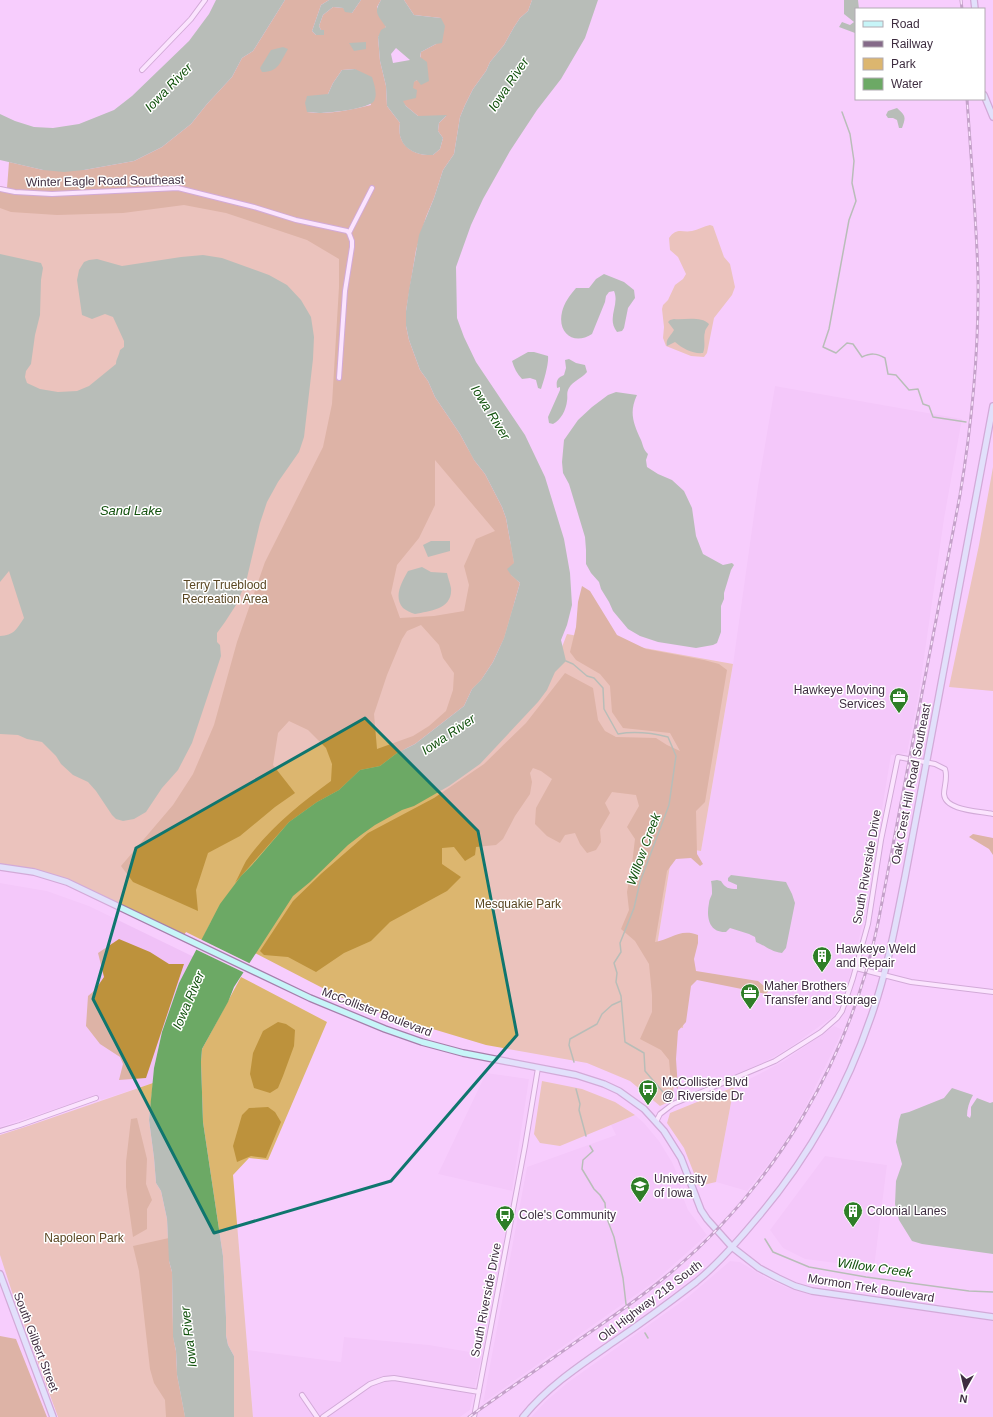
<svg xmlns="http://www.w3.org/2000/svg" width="993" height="1417" viewBox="0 0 993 1417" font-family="Helvetica,sans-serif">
	<rect width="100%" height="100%" fill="#f7cdfd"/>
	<!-- built -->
	<path fill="#f0c1f7" d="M775,386L962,419L944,519L919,693L907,753L891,755L864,918L852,969L840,1006L834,1016L792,1046L777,1055L755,1067L673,1100L676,1027L682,1028L652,977L673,847L701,851L733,664L758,486Z
		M0,883L47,891L89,906L194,957L179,983L162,1032L154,1068L153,1083L101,1100L97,1095L0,1127Z
		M834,1026L843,1030L806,1106L781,1148L747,1191L716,1182L734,1087L784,1061Z
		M486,1073L529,1079L512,1191L438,1174Z
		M635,1115L644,1123L659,1141L672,1162L679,1178L683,1197L688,1210L707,1235L654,1282L483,1403L527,1167L616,1135L611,1125Z
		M825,1156L887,1165L874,1268L805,1259L783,1248L770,1230Z
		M730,1261L740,1262L770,1280L786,1287L809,1294L993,1321V1417H531L546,1401L567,1383L688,1297Z
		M344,1337L429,1345L482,1354L470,1410L460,1417H253L248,1350L341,1362Z"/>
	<!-- green -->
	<path fill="#dcb66f" d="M179,189L350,232L438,411L471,453L519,563L511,627L480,682L211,922L202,940L186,932L183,937L67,882L0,867V191Z
		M710,225L713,226L724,257L730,264L735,287L732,295L714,318L707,353L704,357L691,356L666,346L663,338L664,327L662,309L663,305L668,300L675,285L683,279L686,274L678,257L670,250L669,238C677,227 682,233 692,231C698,230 704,226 710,225Z
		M993,467V691L949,687L979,545Z
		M567,634L733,664L701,851L673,847L652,977L687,982L683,1028L676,1027L673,1100L660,1106L630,1081L587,1063L486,1045L383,1014L338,996L249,950L289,894L555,665Z
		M241,977L327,1022L268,1160L249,1158L233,1175L253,1417H234V1356L228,1345L226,1335V1317L223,1256L203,1122L201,1062L202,1049Z
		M542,1081L582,1089L615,1102L635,1115L560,1146L540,1143L534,1134Z
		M153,1083L149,1120L154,1158L156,1183L161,1191L167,1219L172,1315L177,1375L185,1417H58L12,1292L0,1255V1135L31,1125Z
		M734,1087L716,1182L699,1186L684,1148L667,1123L670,1113Z"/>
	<!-- forest -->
	<path fill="#bd923c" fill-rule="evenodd" d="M285,0H329L321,5L312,31L316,35L321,30L319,26L323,15L333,7L343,8L352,13L361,0H381L377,7L386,27L378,37L380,61L386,86L387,106L400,123C396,145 413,156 433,155L440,149L443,138L438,131L439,123L446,116H418L406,106L402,101L413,88V82L417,80L421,52L436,44L441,18L414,15L404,0H532L528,11L520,18L514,27L504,45L490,62L486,71L473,89L465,105L460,117L454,154L443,170L434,198L426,217L416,250L406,311V326L409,340L420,370L428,381L435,397L460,434L474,460L485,474L502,507L506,518L514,563L511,575L520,583L504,638L493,662L481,680L472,689L464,706L415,744L397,753L380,766L360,770L339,790L317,802L289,822L235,883C239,876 242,868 246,861C268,829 301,803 331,781L332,764L326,748L308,730L289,721L278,733L273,765L295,793L275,807L240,836L208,853L196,890L198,911L133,882L121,866L173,805L193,774L214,725L237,642L265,562L323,447L332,404L339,287V259L307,240L226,213L184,205L123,213L57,215L11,212L0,208V186L7,188L9,162L43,170H84L134,161L162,147L191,124L207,104L232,77L242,58L253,51ZM355,69L371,105C349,110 328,115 307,112L328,94L333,83L342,70ZM435,460L495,531L476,539L464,566L469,585L464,611L434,616L400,618L391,593L397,565L419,538L435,505ZM421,625L439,645L443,658L454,673L453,690L446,711L429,726L413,736L377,749L374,714L387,675L402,639L407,631Z
		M582,586L590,591L617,635L646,649L704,660L719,664L727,670L705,802L696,811L697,854L703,864L700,866L691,858L676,859L667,871L655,942C671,940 679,928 698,935V943L694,959L696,971L758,981L769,990L766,994L697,980L691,986L686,1022L678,1031L676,1059L678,1089L671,1082L669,1060L661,1050L640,1039L652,1012V995L649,964L635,941L621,929L629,910L627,892L632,864L635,839L627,827L639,806L636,795L612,792L605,803L610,813L600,830L601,842L596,850L587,853L580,844L575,833L565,835L560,843L547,836L535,824L536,808L552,779L541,771L533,768L530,773L532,782L530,794L515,816L503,839L496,845L476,847L475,855L465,861L454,847L442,848V864L461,877L447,891L390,922L371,941L344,953L316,972L288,957L264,955L260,951L293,901L322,873L368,833L434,798L484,764L526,723L565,673L593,688L598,720L605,731L616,737L656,738L667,745L680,751L670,733L623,728L612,712L610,686L600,674L576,660L570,652L576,627L578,602Z
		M973,834L993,838V855L989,849L969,837Z
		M119,939L150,952L169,964H184L146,1078L119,1080L123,1064L120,1057L100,1044L86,1026L88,996L95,990L104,977L98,953Z
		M278,1022L286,1024L295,1030L294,1046L283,1076L278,1088L270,1093L254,1088L250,1074L253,1053L263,1031Z
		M268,1107L275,1112L281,1122L266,1158L251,1156L237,1162L233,1146L242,1115L249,1108Z
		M137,1118L147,1159L146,1184L152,1200L147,1209V1229L133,1237L126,1187V1162L131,1119Z
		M169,1238V1261L172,1272L173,1337L176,1351L177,1375L185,1417H166L165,1400L154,1383L150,1369L139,1271L133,1246Z
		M0,1336L16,1339L47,1417H0Z"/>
	<!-- water -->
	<path fill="#6ca965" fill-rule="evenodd" d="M216,0H285L253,51L242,58L232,77L207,104L191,124L162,147L134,161L84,170L64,172L43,170L0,160V114L15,121L34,127L53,128L79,124L114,110L132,96L189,41L209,14Z
		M329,0H361L352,13L345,12L343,8L333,7L323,15L319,26L321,30H324V35H316L312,31L321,5Z
		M381,0H404L414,15L441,18L445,26L442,43L436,44L421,52L420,57L427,62L429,81L421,85L417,80L414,82L413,88L417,90L416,98L403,101L406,106L418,116L447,115L439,123L438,131L443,138L440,149L433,155C412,156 396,145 400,123L387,106L386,86L380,61L378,37L381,30L386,27C378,15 373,13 381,0ZM396,48L410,60L393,63L391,54Z
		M532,0H598L585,38L561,79L537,110L510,151L483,199L471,225L456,267L457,318L464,337L476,362L525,435L545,477L564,539L570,573L572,605L567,625L561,640L566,661L555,672L547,690L538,702L480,764L449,786L414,806L402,810L375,825L361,835L348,845L310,882L293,896L234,987L228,1002L202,1049L201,1062L203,1122L223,1256L226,1317V1335L228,1345L234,1356V1417H185L177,1375L176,1351L173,1337L172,1272L169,1261L167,1219L161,1191L156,1183L154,1158L149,1120L154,1068L162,1032L179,983L220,904L241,876L252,865L289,822L317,802L339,790L360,770L380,766L397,753L415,744L464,706L472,689L481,680L493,662L504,638L520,583L511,575L507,569L514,563L506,518L502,507L485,474L474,460L460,434L435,397L428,381L420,370L409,340L406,326V311L409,290L419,235L434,198L443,170L454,154L460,117L465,105L473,89L486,71L490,62L504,45L514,27L520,18L528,11Z
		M844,0H858L859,9H856L855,33L839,27L842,22L850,25L854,22L844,14Z
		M366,42V49L354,51L349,43Z
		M283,47L288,49C280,62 279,72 262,72L260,68L271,50Z
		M355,69L372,77C374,84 378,94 374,101C369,109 329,113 319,113C315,113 311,112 307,112L305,103L307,96L328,94L333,83L342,70Z
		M897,108C906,116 906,117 902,128H899L897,120L893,118H888L886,115L888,111Z
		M0,254L41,263L43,268L41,280L40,315L35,335L31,364L26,371L25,377L27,383L40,389L58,392L77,391L89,386L116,364C116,359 119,356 120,350L124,347V341L113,317L105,314L92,319L82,315L77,280L79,270L84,262L89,260L97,259L122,266L181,257L203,255L222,258L269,275L287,285L301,300L311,317L314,337L313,359L304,437L299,452L278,482L267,502L260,523L246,582L236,605L225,622L217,633V642L220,645L221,656L192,743L178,770L162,788L146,812L134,819L123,821L116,819L112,815L96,791L88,782L73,775L61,764L56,756L42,742L27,739L18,735L0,734V636C14,635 16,630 24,618L9,571L0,582Z
		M604,274L624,282L634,290L635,298L628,308L624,328L622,331L617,332C606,318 620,305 614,291L609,292L606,296L605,302L592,334C574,346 557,333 562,312C564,303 570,295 576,288H589L596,279Z
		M674,319C685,320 701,316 709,324C708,327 705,329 705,332C703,338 706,345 703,353C693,354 683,349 675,342L667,346C665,339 671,336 674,330L668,322L670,320Z
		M528,352H534L548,356C549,363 544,381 541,389L538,388L536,380L530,378L522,379C517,374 514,368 512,361Z
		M569,359L576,363L585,365L587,372C581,379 573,381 569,388C566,393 568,396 567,401C566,410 561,420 553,424L549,423L548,417L560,390V387L557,388C556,381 557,378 564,375L566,368L565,360Z
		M616,392L637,395C629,412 633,423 641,440C643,445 643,449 648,454L646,460L647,467L658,474L672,480L684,491L692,508L696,536L703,554L723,565L732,563L734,565L731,570L724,593V599L721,606V632L717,643L713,645L696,648L658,642L640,636L628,629L613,611L609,602L601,589L599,582L591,573L586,564V550L585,537L569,484L563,473L562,462L564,440L578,420L592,407L608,395Z
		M431,541H450V551L428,557L423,545Z
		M422,567L431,572L447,573C448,578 450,583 451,588C453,609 430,611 415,614C411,613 406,610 403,608C393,596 402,582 408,571Z
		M731,875L786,882L792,894L795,903L786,948L782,953C771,952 766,946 756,942L755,937L749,934L730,928L726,932C709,933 706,917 709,903C709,900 711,897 712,894C712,890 712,886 711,881L717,880L721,881C725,888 729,889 737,889V885L728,881V878Z
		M952,1088L973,1095C969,1102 967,1109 967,1116L970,1118L971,1115V1107L977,1098L990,1103L993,1102V1254L922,1244L912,1241L899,1220L895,1204L896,1181L902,1164L896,1142L899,1120L901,1114L909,1112L944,1098Z"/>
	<!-- pier -->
	<path fill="#f7cdfd" d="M200,939L251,964L245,973L195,949Z"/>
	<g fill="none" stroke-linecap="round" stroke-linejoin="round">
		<!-- stream -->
		<path stroke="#6ca965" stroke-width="1.5" d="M842,112L850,134L854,161L852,183L856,201L849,220L829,329L823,347L836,353L847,343L853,344L862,357C871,353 876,353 885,358L888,374L896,375L909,390L918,389L923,404L929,406L933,417L966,422
			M566,661L573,664L587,676L594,678L603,688L604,709L618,734C635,731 652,733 668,737L676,756L669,805L640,882L634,908L620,943L621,952L614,963L617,973L616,982L621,996L625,1042L644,1053L645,1071L663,1092
			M574,1062L569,1045L570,1039L597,1024L602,1014L612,1005L621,1001
			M576,1089L580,1104L579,1110L586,1136
			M590,1146L593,1151L583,1160L582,1169L594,1189L600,1195L605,1203L606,1216L614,1237L623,1278L626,1304L635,1317
			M765,1239L773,1252L809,1267L866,1277L969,1291L993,1292
			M645,1333L648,1338"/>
		<defs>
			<path id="street" d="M142,70L191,19L205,0
				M0,189L15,192L52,194L178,188L254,207L296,220L347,231L349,233
				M339,378L345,291L352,247V241L349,233L372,188
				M856,968L911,982L993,992
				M656,1122L660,1114L673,1104L775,1061L821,1032L837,1018L842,1011L853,978L868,924L881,840L898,757L935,764L945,769C948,778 944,786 944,794C945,811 980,811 993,814
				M0,1131L20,1125L96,1098
				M302,1395L317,1417
				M323,1417L370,1384L384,1379L394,1378L479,1392
				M474,1417L525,1146L538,1068"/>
			<path id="secondary" d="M974,0L975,9
				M984,95L993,117
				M0,867L34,872L67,882L310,998L385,1029L422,1042L463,1053L576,1075L604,1084L619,1091L644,1109L664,1131L681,1158L701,1210L707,1219L732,1247L759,1268L778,1278L795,1286L812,1291L993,1317
				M0,1274L53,1417
				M523,1417C548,1386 582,1364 615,1341C643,1322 670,1302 696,1282C719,1263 739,1240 758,1217C809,1157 848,1086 873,1011C888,967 896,922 905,877L993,406"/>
		</defs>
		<!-- street casing -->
		<use href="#street" stroke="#a57fab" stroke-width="6"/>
		<!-- secondary casing -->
		<use href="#secondary" stroke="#a57fab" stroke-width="8"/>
		<!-- street -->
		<use href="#street" stroke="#fff" stroke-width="4"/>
		<!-- secondary -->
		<use href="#secondary" stroke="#c7f5f8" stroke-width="5.5"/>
		<defs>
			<path id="rail" d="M961,0L962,9
				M469,1417C506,1391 543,1365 580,1339C611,1318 641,1297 669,1274C776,1185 850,1059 878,923L960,495C972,423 979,348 978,275C976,216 971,157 967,99"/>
		</defs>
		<!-- rail casing -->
		<use href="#rail" stroke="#856a89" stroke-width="3"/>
		<!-- rail -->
		<use href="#rail" stroke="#fff" stroke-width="1.5" stroke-dasharray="4.5" stroke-linecap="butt"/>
	</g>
	<!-- marked area -->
	<path d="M0 0H993V1417H0ZM365,718L478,831L517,1035L391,1181L214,1233L93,999L136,848Z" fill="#f7cdfd" fill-opacity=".55" fill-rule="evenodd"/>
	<path fill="none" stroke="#0f766e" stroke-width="3" stroke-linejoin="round" d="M365,718L478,831L517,1035L391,1181L214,1233L93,999L136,848Z"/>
	<!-- icons -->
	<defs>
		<symbol id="office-pin" viewBox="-11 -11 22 30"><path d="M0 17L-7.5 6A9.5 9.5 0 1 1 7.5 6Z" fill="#2e7e27" stroke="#fff"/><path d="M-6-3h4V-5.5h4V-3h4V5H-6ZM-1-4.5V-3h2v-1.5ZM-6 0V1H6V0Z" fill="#fff"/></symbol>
		<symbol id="building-pin" viewBox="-11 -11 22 30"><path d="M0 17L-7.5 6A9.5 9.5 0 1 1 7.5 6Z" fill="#2e7e27" stroke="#fff"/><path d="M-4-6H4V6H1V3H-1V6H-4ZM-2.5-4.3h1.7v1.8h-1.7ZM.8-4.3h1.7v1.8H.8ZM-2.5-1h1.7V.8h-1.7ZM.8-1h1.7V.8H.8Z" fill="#fff"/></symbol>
		<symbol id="bus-pin" viewBox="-11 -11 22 30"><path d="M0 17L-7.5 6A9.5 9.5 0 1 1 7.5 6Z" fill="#2e7e27" stroke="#fff"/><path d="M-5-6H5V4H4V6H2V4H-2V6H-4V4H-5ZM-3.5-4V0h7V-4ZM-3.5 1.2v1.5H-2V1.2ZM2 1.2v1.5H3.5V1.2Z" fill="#fff"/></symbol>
		<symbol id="university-pin" viewBox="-11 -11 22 30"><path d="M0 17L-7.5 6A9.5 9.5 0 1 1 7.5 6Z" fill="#2e7e27" stroke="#fff"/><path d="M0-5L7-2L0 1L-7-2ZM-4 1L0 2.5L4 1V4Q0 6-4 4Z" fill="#fff"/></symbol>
	</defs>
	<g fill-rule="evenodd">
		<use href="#office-pin" x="888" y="686" width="22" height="30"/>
		<use href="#building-pin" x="811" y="945" width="22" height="30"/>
		<use href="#office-pin" x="739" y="982" width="22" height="30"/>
		<use href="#bus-pin" x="637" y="1078" width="22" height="30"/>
		<use href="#university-pin" x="629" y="1175" width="22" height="30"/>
		<use href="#building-pin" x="842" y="1200" width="22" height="30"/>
		<use href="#bus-pin" x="494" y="1204" width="22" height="30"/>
	</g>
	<g text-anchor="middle" stroke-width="3" stroke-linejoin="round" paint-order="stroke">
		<!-- street labels -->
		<g font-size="12" fill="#3e2d40" stroke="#fff">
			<text transform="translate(105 181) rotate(-1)" y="4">Winter Eagle Road Southeast</text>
			<text transform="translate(911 784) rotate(-79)" y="4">Oak Crest Hill Road Southeast</text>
			<text transform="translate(867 867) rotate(-80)" y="4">South Riverside Drive</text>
			<text transform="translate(377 1012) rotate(21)" y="4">McCollister Boulevard</text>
			<text transform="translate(871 1288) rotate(9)" y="4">Mormon Trek Boulevard</text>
			<text transform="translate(486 1300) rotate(-79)" y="4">South Riverside Drive</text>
			<text transform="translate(650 1301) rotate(-37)" y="4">Old Highway 218 South</text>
			<text transform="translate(36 1342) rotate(69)" y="4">South Gilbert Street</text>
		</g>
		<!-- park labels -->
		<g font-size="12" fill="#5a4723" stroke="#fff">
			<text x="225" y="589">Terry Trueblood<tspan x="225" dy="14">Recreation Area</tspan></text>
			<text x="518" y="908">Mesquakie Park</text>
			<text x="84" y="1242">Napoleon Park</text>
		</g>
		<!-- poi labels -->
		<g font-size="12" fill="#3e2d40" stroke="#fff" text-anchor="start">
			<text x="885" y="694" text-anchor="end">Hawkeye Moving<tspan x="885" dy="14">Services</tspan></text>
			<text x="836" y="953">Hawkeye Weld<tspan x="836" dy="14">and Repair</tspan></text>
			<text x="764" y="990">Maher Brothers<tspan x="764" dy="14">Transfer and Storage</tspan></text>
			<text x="662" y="1086">McCollister Blvd<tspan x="662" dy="14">@ Riverside Dr</tspan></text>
			<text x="654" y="1183">University<tspan x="654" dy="14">of Iowa</tspan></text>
			<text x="867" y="1215">Colonial Lanes</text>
			<text x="519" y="1219">Cole's Community</text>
		</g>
		<!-- water labels -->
		<g font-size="13" font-style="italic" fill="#12510d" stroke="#fff">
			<text transform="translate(508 84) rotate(-56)" y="5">Iowa River</text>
			<text transform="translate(168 87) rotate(-46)" y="5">Iowa River</text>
			<text transform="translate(491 412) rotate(58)" y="5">Iowa River</text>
			<text x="131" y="515">Sand Lake</text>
			<text transform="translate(448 734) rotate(-34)" y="5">Iowa River</text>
			<text transform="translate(643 849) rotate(-70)" y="5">Willow Creek</text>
			<text transform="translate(188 1000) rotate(-67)" y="5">Iowa River</text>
			<text transform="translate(875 1267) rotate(8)" y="5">Willow Creek</text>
			<text transform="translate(188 1337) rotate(-97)" y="5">Iowa River</text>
		</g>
	</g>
	<!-- legend -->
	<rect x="855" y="8" width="130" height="92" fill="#ffffff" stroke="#b2abb3"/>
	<rect x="863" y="21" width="20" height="6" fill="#c7f5f8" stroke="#b2abb3"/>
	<text x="891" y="28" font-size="12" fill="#3e2d40">Road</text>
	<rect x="863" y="41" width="20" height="6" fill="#856a89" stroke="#b2abb3"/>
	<text x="891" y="48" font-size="12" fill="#3e2d40">Railway</text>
	<rect x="863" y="58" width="20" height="12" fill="#dcb66f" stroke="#b2abb3"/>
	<text x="891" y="68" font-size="12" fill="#3e2d40">Park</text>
	<rect x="863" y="78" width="20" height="12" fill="#6ca965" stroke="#b2abb3"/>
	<text x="891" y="88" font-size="12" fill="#3e2d40">Water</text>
	<!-- north arrow -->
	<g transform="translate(965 1389) rotate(188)" stroke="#ffffff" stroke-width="3" paint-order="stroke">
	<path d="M0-3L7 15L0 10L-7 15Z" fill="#3e2d40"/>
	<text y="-6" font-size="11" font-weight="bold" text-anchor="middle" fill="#3e2d40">N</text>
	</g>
</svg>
